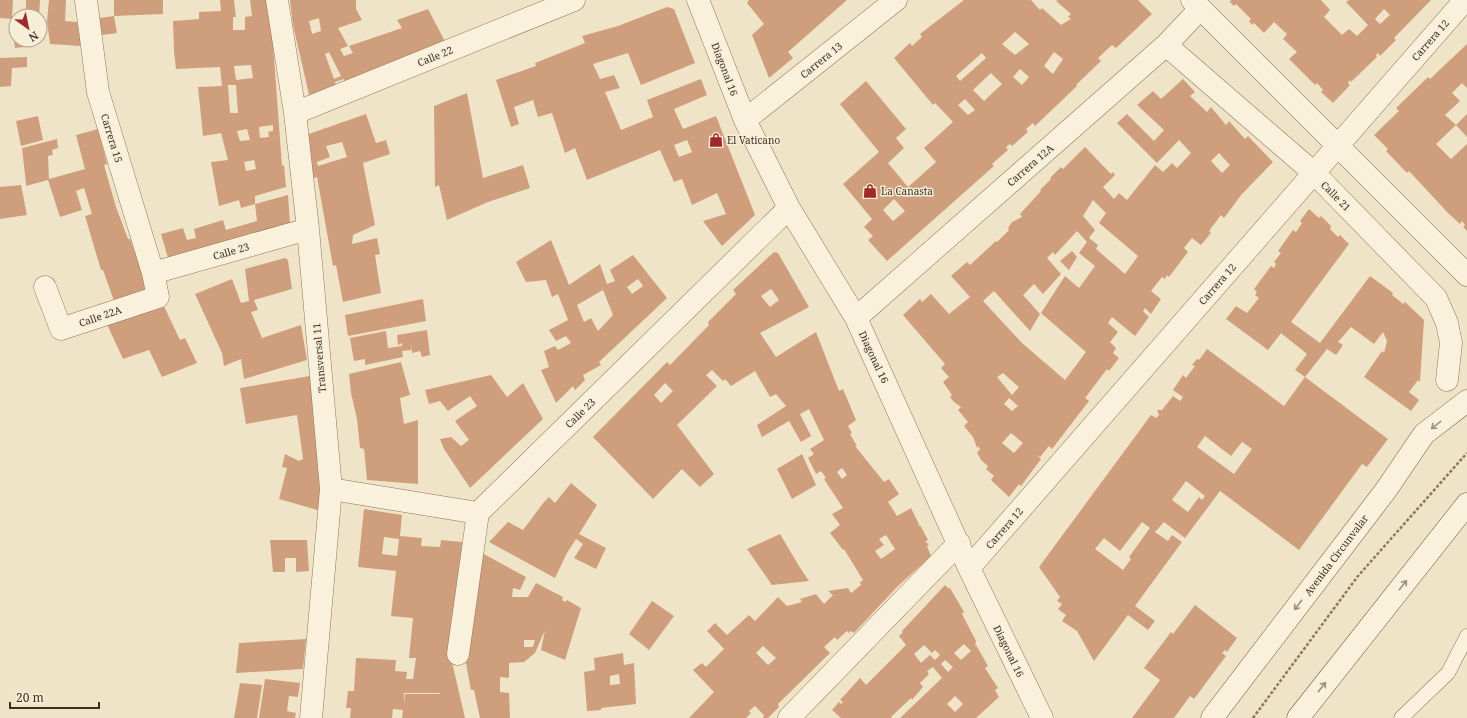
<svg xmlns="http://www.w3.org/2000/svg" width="1467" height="718" viewBox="0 0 1467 718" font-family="'Noto Serif',serif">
	<rect width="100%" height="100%" fill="#f0e4c8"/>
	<!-- building -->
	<path fill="#cf9f7d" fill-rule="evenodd" d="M0,0H13L12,19L0,18Z
		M26,0H40L39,16H26Z
		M49,0H66L65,21L77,22L81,46L50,44L47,21Z
		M114,0H163V14L114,16L117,33L102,35L99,18L114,16Z
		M220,0H234L236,17H233V30H245V17L252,16L250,0H269L272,31L282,166L284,165L286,187L255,196V204L241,208L239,200L219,206L211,162L228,160L221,133L203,136L198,87L222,86L220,67L176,69L174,52L173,21L199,19V12L221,11ZM251,65L253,78L236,80L234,66ZM228,85H236L238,113H230ZM273,125V131L268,132L269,137L260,138L259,127ZM247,129L250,140L240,141L237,131ZM254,160L256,169L246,171L244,162Z
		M290,0H356V9L362,20L338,28L348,46L340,49L344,56L353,53L349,46L402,28L397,20L428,9L448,47L345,82L344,79L335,82L336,87L310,99L293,25ZM319,18L321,31L312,34L309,21ZM329,52L341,76L334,79L325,54Z
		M749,0H847L788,52L793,58L769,78L752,35L764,24L747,3Z
		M964,0H1031L1040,10L1042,8L1061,25L1071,19L1068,17L1071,14L1056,1L1058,0H1138L1152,14L1116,48L1112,45L1098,58L1101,61L1076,85L1077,86L1035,126L1033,123L1026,129L1028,132L1012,146L1010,144L1006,147L1008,150L992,164L994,166L887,261L868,240L873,236L864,227L872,219L843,184L879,152L840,104L866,81L906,129L896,138L904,148L888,163L908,187L936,162L924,148L953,122L935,103L933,105L894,58L910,43L912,46L922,37L920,34ZM1015,32L1029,44L1015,55L1002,44ZM1054,52L1063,59L1053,74L1044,66ZM982,53L986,58L960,81L956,76ZM1020,69L1029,77L1022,85L1013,77ZM991,73L1002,84L984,101L973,90ZM965,99L975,110L968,115L958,105ZM894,199L905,211L893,221L883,210Z
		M1231,0H1321L1330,10L1324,17L1342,35L1349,29L1357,36L1368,25L1346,2L1349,0H1431L1394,38L1396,40L1380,56L1378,53L1376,55L1377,57L1351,82L1350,80L1348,83L1350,85L1333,103L1321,92L1323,90L1317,83L1315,85L1289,59L1297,52L1283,39L1287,34L1274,22L1264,33L1254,23L1252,25L1249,21L1251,19L1236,4L1234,6L1230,2ZM1384,9L1390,15L1380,24L1375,19Z
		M667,7L674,9L695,63L641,85L628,53L593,64L600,79L614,75L620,88L605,92L621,130L653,117L647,100L701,79L707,95L674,109L683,129L716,116L755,215L722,246L703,221L726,214L717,193L692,205L682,179L674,182L660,150L587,180L575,148L565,153L552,113L538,117L533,100L514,107L519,124L511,127L496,80L536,66L535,63L585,43L582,36L618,26ZM687,140L692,152L679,157L674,145Z
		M12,24H16V40H33L34,46L15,48Z
		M1467,44V88L1462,83L1452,93L1460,101L1445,115L1456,125L1436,144L1451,159L1467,144V231L1463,227L1465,225L1462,221L1460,224L1448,213L1409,171L1407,173L1386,151L1388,149L1374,135L1399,111L1396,108L1428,77L1430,79Z
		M27,57V67L12,68L11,86L0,87V58Z
		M1183,79L1195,92L1190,96L1207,112L1211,107L1226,125L1229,121L1245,139L1248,136L1273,162L1242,194L1224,218L1221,215L1209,231L1211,233L1201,245L1192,238L1184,248L1188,252L1169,277L1167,275L1165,279L1162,277L1151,291L1161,299L1151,314L1145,308L1143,311L1149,317L1135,336L1112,317L1108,323L1118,332L1110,342L1116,348L1113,353L1119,358L1109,371L1107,369L1085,398L1089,401L1052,449L1049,446L1040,457L1036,455L1041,459L1021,486L1019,484L1009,497L991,480L994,476L986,469L988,466L982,461L977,453L980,449L978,446L977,448L973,437L964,426L968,422L958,410L961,407L954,402L950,397L952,395L943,382L949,377L941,368L945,364L903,315L920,299L922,302L931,294L949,314L970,297L951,276L967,262L970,265L996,241L997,242L1009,230L1008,228L1012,222L1022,217L1020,214L1041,191L1040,190L1051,179L1050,178L1061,167L1063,169L1085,147L1111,174L1113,172L1115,175L1103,187L1114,199L1119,193L1127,200L1155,165L1163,172L1172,163L1177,168L1191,153L1179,140L1157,163L1117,123L1127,114L1154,141L1164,130L1137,105L1153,91L1161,99ZM1219,153L1230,165L1222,173L1211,161ZM1093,200L1106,213L1099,223L1138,256L1125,274L1096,249L1098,245L1089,238L1095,230L1083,216ZM1077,231L1087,242L1079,253L1095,266L1079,288L1065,276L1041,313L1086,352L1065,380L1022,343L983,301L994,291L1030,331L1040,314L1023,295L1034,284L1043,294L1061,274L1047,258L1053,252L1055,255ZM1003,373L1019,387L1012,395L997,377ZM1009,398L1018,406L1012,411L1004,404ZM1011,433L1023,443L1014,453L1002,443Z
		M467,93L483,178L523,165L530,188L488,202L447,220L439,185L435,187L434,106Z
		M366,114L376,143L386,140L390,154L363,163L375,225L353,235L352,244L377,238L380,254L375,255L381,293L343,302L336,265L333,266L317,177L311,179L306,135ZM342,142L347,157L318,166L317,162L330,157L326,146Z
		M1467,114V137L1456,125Z
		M38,116L43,140L21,146L16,121Z
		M98,129L107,164L104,165L116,207L128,239H130L137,257L152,300L118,312L103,270H101L85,216L92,214L84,188L76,191L82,210L60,217L48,180L26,186V184L22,148L57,139L58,148L52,150L53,155L48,156L49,179L85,169L76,135Z
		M21,185L27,215L0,219V187Z
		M288,195L290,224L168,258L161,234L183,228L187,240L196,238L194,229L223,220L226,230L257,221L255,204Z
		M1309,209L1319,218L1321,216L1331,226L1330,229L1338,237L1340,235L1349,244L1291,322L1320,343L1370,276L1393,293L1392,295L1403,304L1405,302L1424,320L1420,382L1418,380L1409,392L1419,400L1411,411L1364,377L1382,351L1384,353L1387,341L1383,332L1374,344L1351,327L1338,342L1343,345L1336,355L1327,349L1305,377L1295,370L1307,354L1281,333L1268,350L1226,319L1236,306L1247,313L1259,298L1255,295L1257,292L1254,289L1271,266L1274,268L1276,264L1274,262L1281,253L1278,251L1293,230L1296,232L1302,223L1300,221Z
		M551,240L569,285L600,264L607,284L615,281L610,270L633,255L667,298L599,362L601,365L583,375L585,380L575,390L573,386L556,403L541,370L549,367L544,351L555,346L558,350L571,343L566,336L556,341L549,330L568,320L558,294L552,297L546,280L526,282L516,262ZM638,279L643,286L632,294L627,287ZM603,290L613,315L598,331L591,318L584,322L577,305Z
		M1072,251L1077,257L1069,270L1060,261Z
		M774,252L778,253L809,307L760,333L776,357L816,332L839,391L843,389L856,420L848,426L852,433L850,434L857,446H855L884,482L889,479L899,494L888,502L897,516L911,508L919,524L917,526L920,525L928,540L925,542L929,544L927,546L931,556L897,587L854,633L851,631L849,633L847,631L837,640L835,637L824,647L830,653L778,704L779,707L768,718H763L764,715L755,706L749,711L751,713L746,718H689L714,692L693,670L702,663L706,667L724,649L707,631L715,623L727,635L749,615L755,621L778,597L787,606L802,602L800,599L816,594L824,604L833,595L828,591L848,588L851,593L861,585L860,582L863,580L844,549L843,550L830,533L840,525L832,514L843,508L824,479L826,478L821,471L816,474L808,458L814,454L810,449L824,440L809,409L800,414L811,436L801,442L789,421L762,437L757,425L786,406L776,394L770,397L755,371L731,386L725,379L723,381L712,370L706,375L717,386L677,425L714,474L700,487L682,469L653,499L593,437L667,362L670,365L709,325L708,322L736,294L733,290ZM771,289L779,300L770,307L761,296ZM665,383L673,391L661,403L654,395ZM842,468L847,475L842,479L837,472ZM886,535L895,549L881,559L875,551L884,545L879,539ZM763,646L776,658L768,665L756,653Z
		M285,258L288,260L292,289L254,300L258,310L251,312L262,338L301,325L307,360L244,379L241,359L224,366L222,353L195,294L232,279L241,303L249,301L245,269Z
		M423,299L426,321L348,336L345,315Z
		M162,302L180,340L185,338L197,363L162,377L149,350L123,359L105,320Z
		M427,330L430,355L422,357L420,351L412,353L411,344V350L402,351L403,357L365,365V359L354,361L350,338L386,331L388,348L402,346V343L398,345L397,335Z
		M1207,349L1284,406L1305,377L1388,439L1367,467L1362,464L1299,550L1220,491L1185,538L1164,522L1155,532L1168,541L1172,535L1182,542L1135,606L1155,621L1148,630L1128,615L1094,661L1077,631L1062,621L1066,615L1058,609L1062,604L1057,601L1060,597L1039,567L1151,415L1156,418L1159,415L1157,410H1162L1173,396L1180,401L1183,397L1173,390L1183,375L1186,378L1195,366L1192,365L1197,359L1199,360ZM1205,436L1231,456L1242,442L1252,449L1234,474L1197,447ZM1186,481L1205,496L1202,500L1199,497L1188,512L1172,500ZM1142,522L1150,528L1129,557L1131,559L1123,570L1095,549L1104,538L1120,551Z
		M401,362L410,395L400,398L404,424L418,420V484L367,480L364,449L360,448L357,419L351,393L349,374Z
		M491,375L507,397L523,383L543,419L470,488L444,449L440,439L451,437L461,446L469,440L455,421L477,406L470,396L448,411L440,401L429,404L425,390Z
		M310,376L315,412H313L316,435L323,433L321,511L279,499L287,468L282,467L285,454L299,461L303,459L297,415L246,424L240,388Z
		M802,454L816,485L792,499L777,469Z
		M571,483L597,505L579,534L606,548L596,569L574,558L583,544L576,539L567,553L555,578L489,542L508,522L523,530L544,502L549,497L555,503Z
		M364,509L402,515L400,536L422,538L421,546L440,547L441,540L462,542L452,662L465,718H402L403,710L393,709L392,718H350L351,708H346L348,691H354L356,658L396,660L395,671L407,672L406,679H413L416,658H409L413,618L391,616L396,571L358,567ZM384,537L399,539L397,556L382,554ZM404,693H439L440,694H405L404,704Z
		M780,534L799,566L809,581L772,585L747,549Z
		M270,540H307L309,571L296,572V558H285V572H273Z
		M480,552L526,577L520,590L513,588L512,597H528L536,583L563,597L562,600L565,602L567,600L581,608L565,660L541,650L545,630L535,653L524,662L509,663V678L500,677V692L509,693L510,718H480L474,690H471L470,685L464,652ZM524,640H535L533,647H524Z
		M945,585L948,588H950L964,612L962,614L976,641L975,647L976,645L988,666L985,668L998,688L995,690L999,697L976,718H900L942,678L933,667L927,671L929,674L920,683L923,687L912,700L911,698L891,717L892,718H841L832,710L839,702L841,704L843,702L840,700L860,678L866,685L906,645L899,636L903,632L902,631ZM964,644L971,651L961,660L954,653ZM924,645L932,653L935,650L940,655L935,660L930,655L921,663L914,654ZM945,660L953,667L948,672L941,664ZM955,696L963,704L955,712L947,704Z
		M652,601L674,616L649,650L629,634Z
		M1195,605L1237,638L1227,652L1225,650L1222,653L1226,656L1194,699L1190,696L1174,718H1132L1160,680L1144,668L1171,632L1173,634Z
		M306,639L303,669L236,673L239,643Z
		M623,653L624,665L634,663L636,704L601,708V710L587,711L584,672L595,670L594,658ZM619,674L620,684L610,685V676Z
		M265,679L300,683L298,697L289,696L287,711L296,713L295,718H259Z
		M240,683L262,685L257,718H234Z"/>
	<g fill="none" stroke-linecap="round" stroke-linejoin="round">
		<defs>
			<path id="service" d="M1401,718L1448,673L1467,636"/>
			<path id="minor" d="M277,0L295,113L308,229L331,489L311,718
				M698,0L745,120L789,208L856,318L969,568L1042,718
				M1192,0L1467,275
				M1166,45L1314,173L1436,298L1447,323L1451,343L1447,380
				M295,113L574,0
				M745,120L896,0
				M153,273L308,229
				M45,287L61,329L158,297L153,273L98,92L86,0
				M856,318L1166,45L1200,9
				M331,489L478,513
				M478,513L789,208
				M969,568L1465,0
				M458,654L478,513
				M789,718L959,543"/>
			<path id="secondary" d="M1212,718L1386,490L1424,434L1467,401
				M1298,718L1467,504"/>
		</defs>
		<!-- service casing -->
		<use href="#service" stroke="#8d765c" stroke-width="15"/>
		<!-- minor casing -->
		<use href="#minor" stroke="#8d765c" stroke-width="23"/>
		<!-- secondary casing -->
		<use href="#secondary" stroke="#6f573f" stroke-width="23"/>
		<!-- path -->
		<path stroke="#8d765c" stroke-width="2.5" stroke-dasharray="3 2" stroke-linecap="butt" d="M1253,718L1358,576L1467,453"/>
		<!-- service -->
		<use href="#service" stroke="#faf1dc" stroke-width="14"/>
		<!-- minor -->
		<use href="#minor" stroke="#faf1dc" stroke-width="22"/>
		<!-- secondary -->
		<use href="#secondary" stroke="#faf1dc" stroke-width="22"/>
	</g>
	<!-- one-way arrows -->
	<defs><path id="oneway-shaft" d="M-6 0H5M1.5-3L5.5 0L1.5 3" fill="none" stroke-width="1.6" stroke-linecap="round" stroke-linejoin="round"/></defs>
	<g stroke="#9c907e">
		<use href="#oneway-shaft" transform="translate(1436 425) rotate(142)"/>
		<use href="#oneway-shaft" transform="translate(1403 585) rotate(-52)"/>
		<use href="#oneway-shaft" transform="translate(1298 605) rotate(127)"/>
		<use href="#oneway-shaft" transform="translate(1322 687) rotate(-52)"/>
	</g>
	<!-- icons -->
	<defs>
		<symbol id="shop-bare" viewBox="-9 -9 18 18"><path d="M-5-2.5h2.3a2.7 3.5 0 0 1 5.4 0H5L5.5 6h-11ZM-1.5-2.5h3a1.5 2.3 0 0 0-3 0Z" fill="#9e2a2b" stroke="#f7eed8" stroke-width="2.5" paint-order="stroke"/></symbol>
	</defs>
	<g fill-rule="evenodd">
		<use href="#shop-bare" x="706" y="130" width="20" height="20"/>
		<use href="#shop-bare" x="860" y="181" width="20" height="20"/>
	</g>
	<g text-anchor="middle" stroke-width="3" stroke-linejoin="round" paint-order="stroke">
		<!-- street labels -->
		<g font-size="10" fill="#3d2e20" stroke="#f7eed8">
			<text transform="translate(1430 40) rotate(-49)" y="4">Carrera 12</text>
			<text transform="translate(435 56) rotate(-22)" y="4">Calle 22</text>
			<text transform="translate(821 60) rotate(-39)" y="4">Carrera 13</text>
			<text transform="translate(725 69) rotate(69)" y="4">Diagonal 16</text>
			<text transform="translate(112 138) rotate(73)" y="4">Carrera 15</text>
			<text transform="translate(1030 165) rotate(-41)" y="4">Carrera 12A</text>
			<text transform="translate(1336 196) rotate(45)" y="4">Calle 21</text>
			<text transform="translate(231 251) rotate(-16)" y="4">Calle 23</text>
			<text transform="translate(1217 284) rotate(-49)" y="4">Carrera 12</text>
			<text transform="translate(100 316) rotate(-19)" y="4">Calle 22A</text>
			<text transform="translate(874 357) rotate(65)" y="4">Diagonal 16</text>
			<text transform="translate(319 358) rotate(-95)" y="4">Transversal 11</text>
			<text transform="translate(580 413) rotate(-44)" y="4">Calle 23</text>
			<text transform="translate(1004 528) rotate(-49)" y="4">Carrera 12</text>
			<text transform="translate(1336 555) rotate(-53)" y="4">Avenida Circunvalar</text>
			<text transform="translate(1009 651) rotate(64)" y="4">Diagonal 16</text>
		</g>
		<!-- poi labels -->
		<g font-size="10" fill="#3d2e20" stroke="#f7eed8" text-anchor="start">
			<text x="727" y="144">El Vaticano</text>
			<text x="881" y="195">La Canasta</text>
		</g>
	</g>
	<!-- north arrow -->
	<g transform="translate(28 28) rotate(147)"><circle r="19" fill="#f7eed8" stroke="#ada18e"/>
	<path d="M0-3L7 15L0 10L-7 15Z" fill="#9e2a2b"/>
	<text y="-6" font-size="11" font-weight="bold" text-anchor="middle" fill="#3d2e20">N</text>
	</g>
	<!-- scale -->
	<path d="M10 702v6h89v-6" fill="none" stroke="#3d2e20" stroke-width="2"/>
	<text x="16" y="702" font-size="12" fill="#3d2e20" stroke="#f7eed8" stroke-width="3" paint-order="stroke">20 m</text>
</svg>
